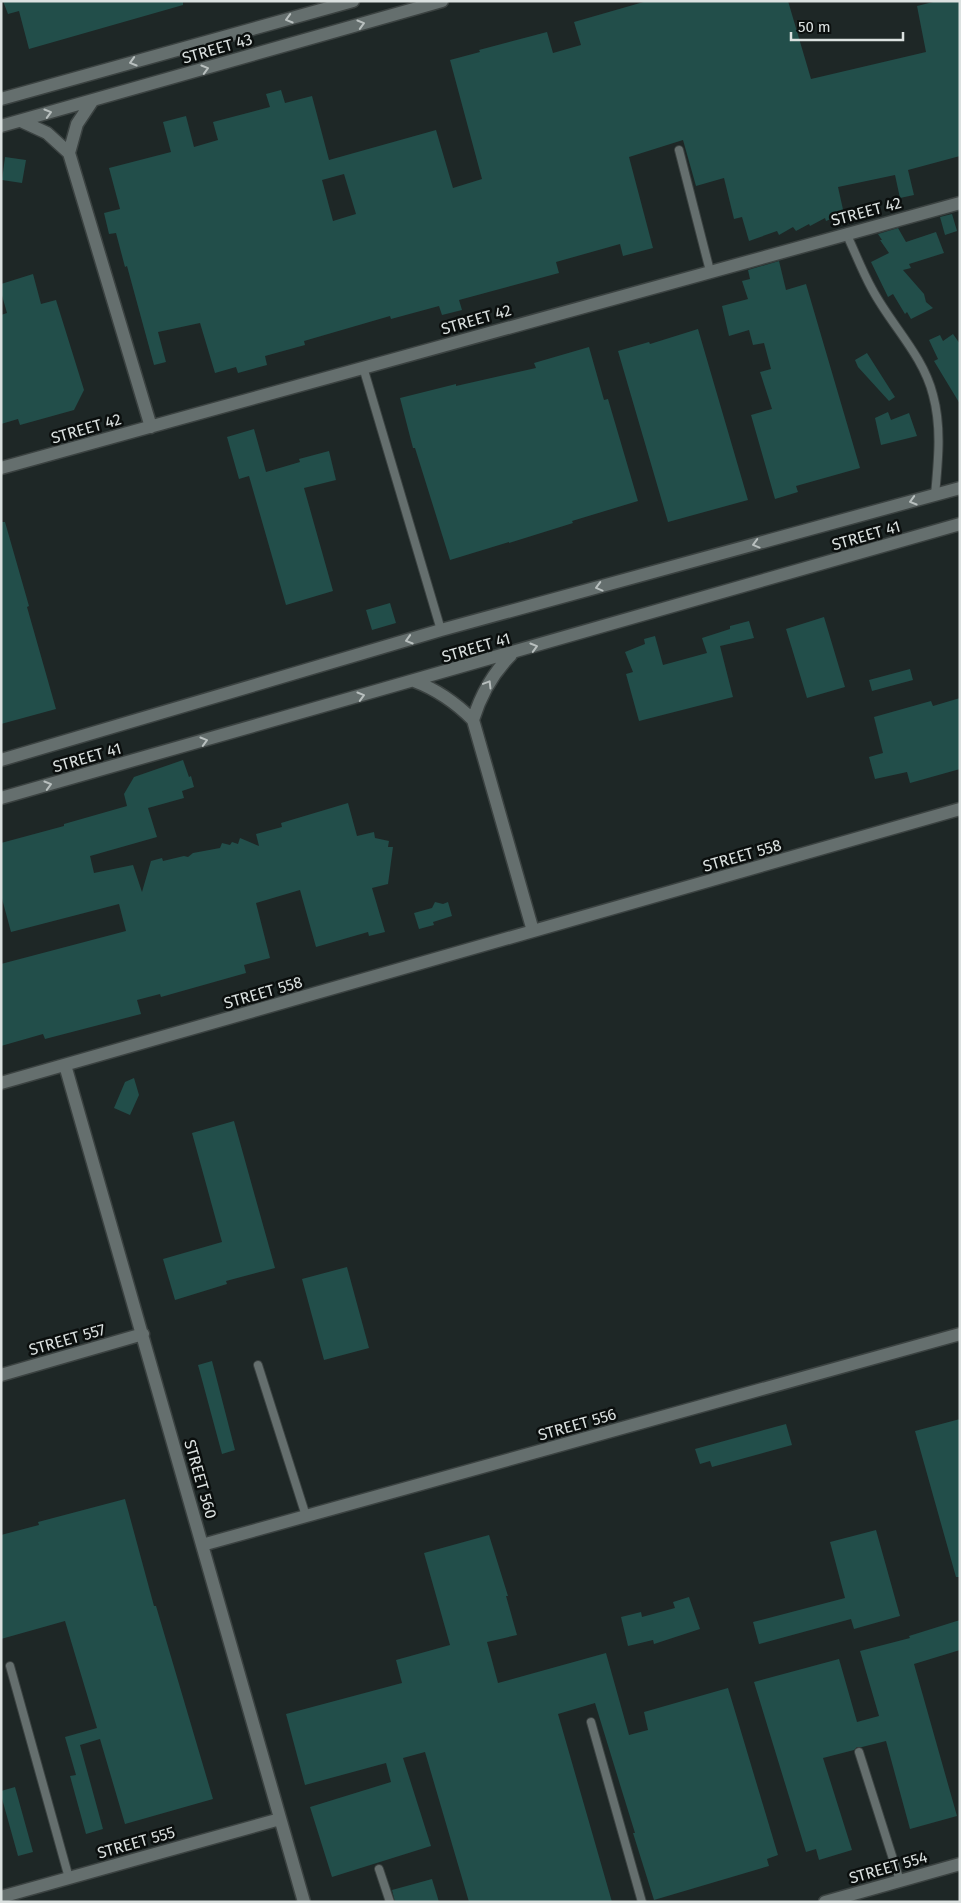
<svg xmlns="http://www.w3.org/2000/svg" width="961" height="1903" viewBox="0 0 961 1903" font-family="'Fira Sans',sans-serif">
	<rect width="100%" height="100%" fill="#1e2726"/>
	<!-- building -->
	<path fill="#224e4a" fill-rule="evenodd" d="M3,1H183V5L29,49L19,11L8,14Z
		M647,1H788L811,79L926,52L917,6L937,1H960V156L908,170L914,195L900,198L895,175L838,187L844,214L826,221L825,218L810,226L809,224L796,231L793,227L779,235L777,231L749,241L742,217L734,219L724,178L696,186L683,140L629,157L653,248L623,256L620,244L556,262L559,273L459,300L462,310L442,315L439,306L391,319L390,316L304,341L305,345L265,356L267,365L238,373L236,367L215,373L200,323L158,332L166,362L154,365L127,266L125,267L116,233L109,234L104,213L120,209L109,168L171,152L163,122L186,116L194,147L218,140L213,122L270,107L266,94L281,90L285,103L312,96L329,160L436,130L453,188L482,179L450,60L480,52L479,50L547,32L553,53L581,45L574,22ZM344,174L356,214L333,221L322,180Z
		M5,157L26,160L22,183L2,180Z
		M952,214L957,231L945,235L940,217Z
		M898,228L906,242L936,232L944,253L909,264L911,268L903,270L924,294L926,302L933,308L911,319L907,312L905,314L893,294L888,297L871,262L889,253L880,240H882L878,234Z
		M779,261L786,290L806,284L860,468L796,486L798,492L775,499L751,415L772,409L760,372L771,369L764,343L753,345L749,330L729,336L722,306L748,299L742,281L750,279L748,270Z
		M33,274L41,304L56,300L84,390L74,410L20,425L18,419L1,424V315L7,313L1,292V284Z
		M698,329L748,500L668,522L618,351L649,342L650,344Z
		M953,334L960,344V404L934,361L938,359L929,340L940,335L943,341Z
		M589,347L604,400L608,399L638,501L572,521L573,523L509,543V542L450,560L415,448H413L400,398L456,384V386L536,368L534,363Z
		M867,353L895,397L889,401L858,367L855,360Z
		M888,412L891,420L909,413L917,436L881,445L875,418Z
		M254,429L266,472L300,462L299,459L329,451L336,480L304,488L333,591L286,605L249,476L239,479L227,437Z
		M1,522H5L29,606L27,607L56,709L1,724Z
		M390,603L396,623L372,630L366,610Z
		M824,617L845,687L807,698L786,629Z
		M749,621L754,638L720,646L733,697L639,721L626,674L633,672L625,652L645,644L644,639L655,636L663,665L707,653L702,638L730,629V626Z
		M910,669L913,680L872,691L869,680Z
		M960,698V769L910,783L907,772L875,779L869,757L883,753L874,717L931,701L933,706Z
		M183,760L189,777L191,776L194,787L182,791L184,798L148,808L157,837L90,856L94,873L133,865L142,892L151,861L162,858L163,861L184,856L188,857L193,853L220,848L222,843L230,845L232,842L238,844L240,838L259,846L256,834L282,827L281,823L348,803L357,836L374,832L375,838L389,841L388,847H393L388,884L372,888L385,932L369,936L368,932L316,947L300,890L256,903L270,958L244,965L246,973L161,997L160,994L137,1000L141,1014L45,1039L43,1034L1,1046V964L126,931L119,904L11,932L1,895V843L64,826V824L127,806L124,794L134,777Z
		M435,902L443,904L448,902L452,916L433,922L434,925L419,929L414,913L432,908Z
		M134,1078L139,1095L130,1115L114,1108L125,1082Z
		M234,1121L275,1268L226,1281L227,1284L175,1300L163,1259L222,1242L192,1133Z
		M347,1267L369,1348L324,1360L302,1279Z
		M212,1361L235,1450L222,1454L198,1365Z
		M960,1419V1577H956L915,1431Z
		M786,1424L792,1445L712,1467L710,1461L700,1464L695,1449Z
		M125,1499L154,1606H156L213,1799L125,1824L100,1739L80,1745L103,1829L86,1834L70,1776L76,1775L65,1737L97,1728L65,1621L1,1639V1535L39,1525L38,1522Z
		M876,1530L900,1616L854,1629L851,1619L759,1644L753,1622L845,1598L830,1542Z
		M489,1535L508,1596H506L517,1635L487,1642L498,1683L606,1653L629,1735L648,1730L644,1712L728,1688L778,1855L767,1859L769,1866L654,1900L633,1833H635L622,1791L595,1703L558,1714L612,1902H469L425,1752L403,1758L431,1846L332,1877L310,1807L391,1782L386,1763L305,1785L286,1714L402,1683L396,1660L450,1645L424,1553Z
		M689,1597L700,1629L654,1644L653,1640L628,1646L621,1617L641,1612L642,1617L675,1608L673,1602Z
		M960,1620V1650L914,1664L957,1816L910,1829L886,1741L862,1747H857L854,1750L823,1758L852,1850L819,1860L816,1849L806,1852L754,1682L839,1659L857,1722L879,1716L860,1651L910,1638L909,1636Z
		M15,1787L33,1852L18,1856L1,1795V1791Z
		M432,1879L439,1902H395L392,1890Z"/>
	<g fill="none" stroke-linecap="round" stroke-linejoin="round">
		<defs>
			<path id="lane" d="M679,150L710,271
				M846,233C855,252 862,271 872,289C891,325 923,355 933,395C942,428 938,462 935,495
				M363,367L441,630
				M258,1365L306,1516
				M10,1666L69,1878
				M591,1722L642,1902
				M859,1752L900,1881
				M379,1869L390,1902"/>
			<path id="street" d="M1,99L353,1
				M93,100L77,124L69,153L151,427
				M21,121L47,133L69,153
				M1,126L442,1
				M1,468L960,203
				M414,681C438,690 455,702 473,720L533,931
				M473,720C481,694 492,674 511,655
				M1,760L441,630L960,488
				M1,798L960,524
				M65,1065L304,1902
				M1,1083L960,809
				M1,1375L143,1334
				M202,1545L960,1334
				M1,1897L280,1819
				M825,1902L960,1864"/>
		</defs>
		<!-- lane casing -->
		<use href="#lane" stroke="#3b4241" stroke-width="10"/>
		<!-- street casing -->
		<use href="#street" stroke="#3b4241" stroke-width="15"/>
		<!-- lane -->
		<use href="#lane" stroke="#656f6e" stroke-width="8"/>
		<!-- street -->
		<use href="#street" stroke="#656f6e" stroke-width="12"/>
	</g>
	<!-- one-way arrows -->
	<defs><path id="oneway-chevron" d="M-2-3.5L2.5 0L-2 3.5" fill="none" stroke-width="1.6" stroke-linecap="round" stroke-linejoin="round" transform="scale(1.25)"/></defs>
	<g stroke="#b8bfbe">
		<use href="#oneway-chevron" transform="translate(289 19) rotate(164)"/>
		<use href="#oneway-chevron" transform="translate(361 24) rotate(-16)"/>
		<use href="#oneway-chevron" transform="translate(133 62) rotate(164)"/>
		<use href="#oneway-chevron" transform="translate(205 69) rotate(-16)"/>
		<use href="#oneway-chevron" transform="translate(48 113) rotate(-16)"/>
		<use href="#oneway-chevron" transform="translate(913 501) rotate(164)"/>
		<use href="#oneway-chevron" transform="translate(756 544) rotate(165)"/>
		<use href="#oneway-chevron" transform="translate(599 587) rotate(165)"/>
		<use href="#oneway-chevron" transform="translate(409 640) rotate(163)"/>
		<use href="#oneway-chevron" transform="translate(534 647) rotate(-16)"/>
		<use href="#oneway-chevron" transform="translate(488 684) rotate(-59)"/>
		<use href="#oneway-chevron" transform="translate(361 696) rotate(-16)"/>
		<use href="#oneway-chevron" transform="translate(204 741) rotate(-16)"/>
		<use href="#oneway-chevron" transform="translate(48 785) rotate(-16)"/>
	</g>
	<g text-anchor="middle" stroke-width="5" stroke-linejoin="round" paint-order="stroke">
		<!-- street labels -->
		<g font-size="16" fill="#dbe1e0" stroke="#0b0f0e">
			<text transform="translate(217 48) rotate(-16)" y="6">STREET 43</text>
			<text transform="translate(866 211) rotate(-15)" y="6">STREET 42</text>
			<text transform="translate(476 319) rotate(-16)" y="6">STREET 42</text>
			<text transform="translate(86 428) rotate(-16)" y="6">STREET 42</text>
			<text transform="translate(866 535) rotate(-16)" y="6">STREET 41</text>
			<text transform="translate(476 647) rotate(-16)" y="6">STREET 41</text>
			<text transform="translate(87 757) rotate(-16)" y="6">STREET 41</text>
			<text transform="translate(742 855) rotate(-16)" y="6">STREET 558</text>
			<text transform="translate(263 992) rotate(-16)" y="6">STREET 558</text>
			<text transform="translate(67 1339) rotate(-16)" y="6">STREET 557</text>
			<text transform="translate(577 1424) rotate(-16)" y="6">STREET 556</text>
			<text transform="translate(201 1479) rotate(74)" y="6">STREET 560</text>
			<text transform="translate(136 1842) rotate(-16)" y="6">STREET 555</text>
			<text transform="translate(888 1867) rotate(-16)" y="6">STREET 554</text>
		</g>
	</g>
	<!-- border -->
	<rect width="961" height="1903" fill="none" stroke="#dbe1e0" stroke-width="5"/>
	<!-- scale -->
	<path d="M791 32v8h112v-8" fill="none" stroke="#dbe1e0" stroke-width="2.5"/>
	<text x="798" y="32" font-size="15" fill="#dbe1e0" stroke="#0b0f0e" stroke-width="4" paint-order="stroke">50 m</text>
</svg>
